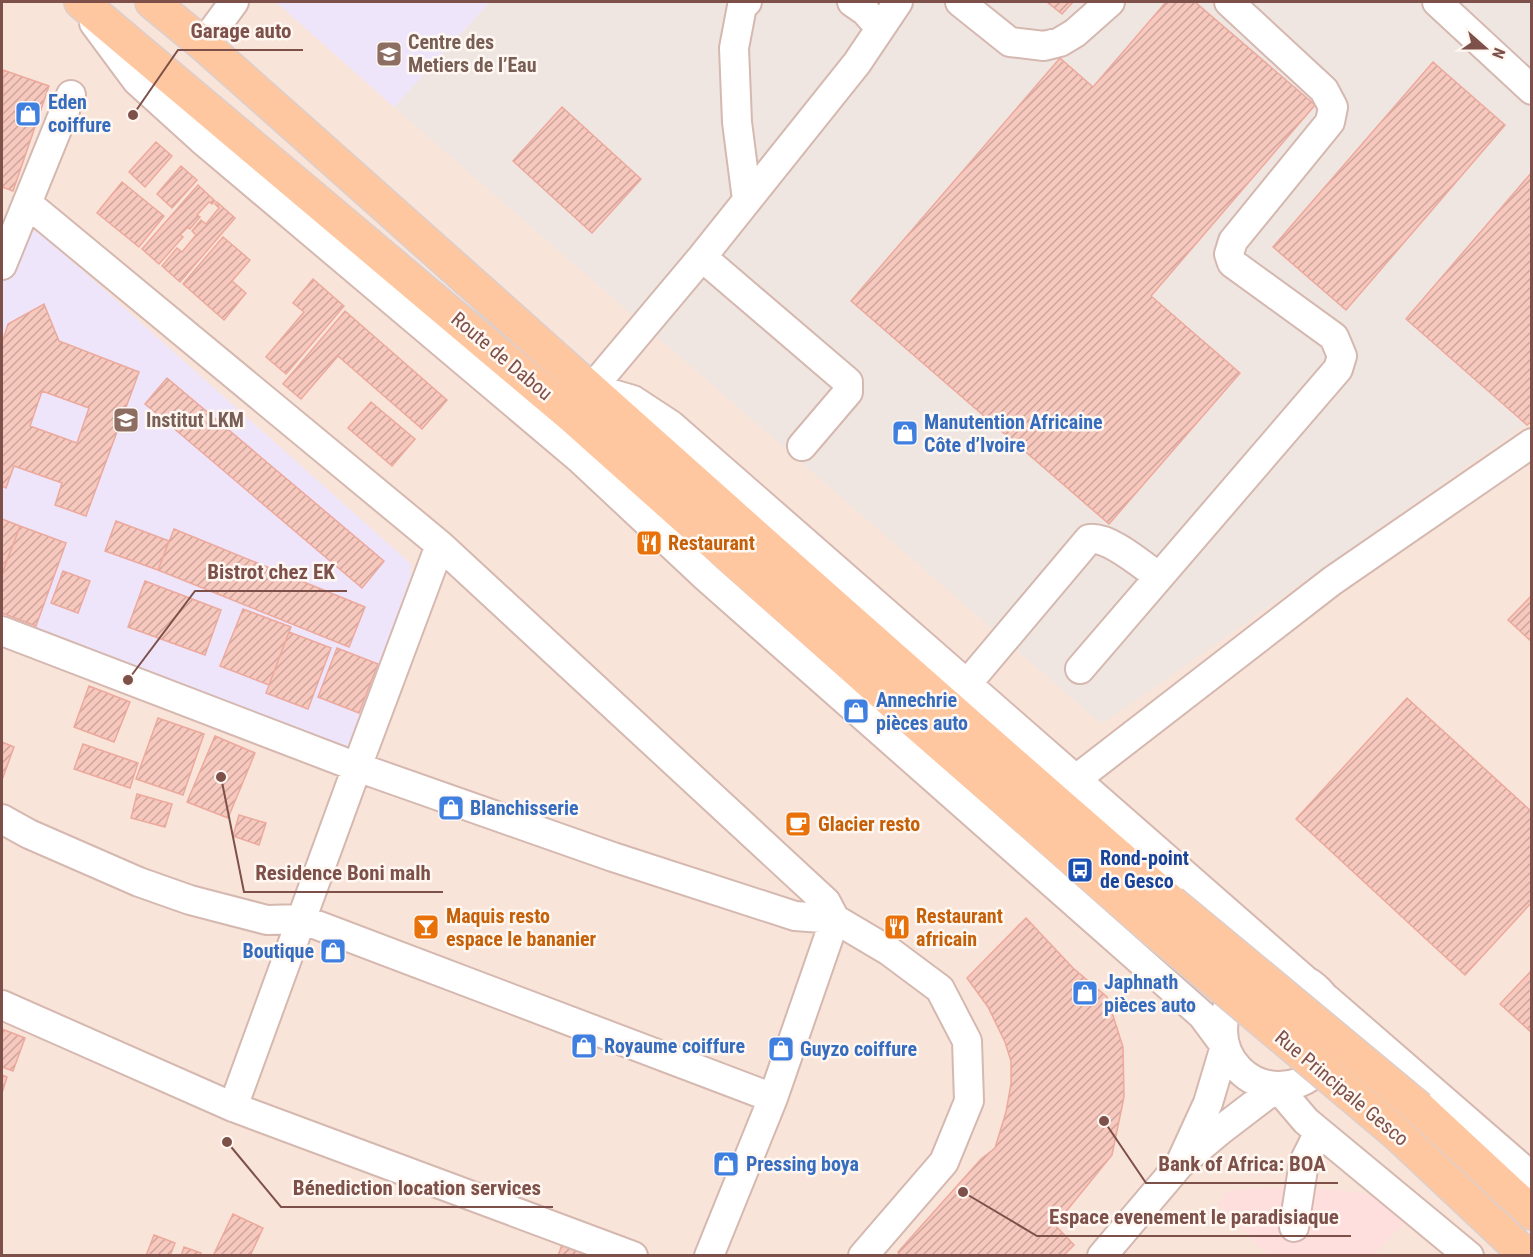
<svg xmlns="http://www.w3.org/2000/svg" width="1533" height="1257" viewBox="0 0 1533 1257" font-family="'Roboto Condensed',sans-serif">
	<defs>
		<pattern id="building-hatch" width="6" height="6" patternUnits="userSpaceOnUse" patternTransform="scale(1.5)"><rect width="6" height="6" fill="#f7c8be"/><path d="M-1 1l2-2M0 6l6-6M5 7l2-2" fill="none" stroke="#cda59c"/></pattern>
	</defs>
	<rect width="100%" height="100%" fill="#fef2e9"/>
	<!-- residential -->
	<path fill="#f9e4d9" d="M2,2H1531V1255H2Z"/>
	<!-- commercial -->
	<path fill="#ffdfdd" d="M1293,1186L1369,1194L1406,1221L1373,1255H1268L1218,1204L1226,1191Z"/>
	<!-- industrial -->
	<path fill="#efe6e2" d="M490,2H1531V421L1104,723L1093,717L394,107Z"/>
	<!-- education -->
	<path fill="#eee5fb" d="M276,2H490L394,107Z
		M34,231L43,235L411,564V575L349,752L2,619V284L17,241L24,232Z"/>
	<!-- building -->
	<path fill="url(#building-hatch)" stroke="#eca99c" stroke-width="1.5" fill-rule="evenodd" d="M1047,2H1073L1062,14Z
		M1166,2H1195L1315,105L1151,296L1240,373L1109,524L851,301L1060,58L1093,87Z
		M1433,62L1505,125L1346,310L1273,247Z
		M3,70L49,86L13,191L2,187Z
		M562,107L641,179L592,233L513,161Z
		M156,142L172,156L145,187L129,172Z
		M181,166L197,180L172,208L157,194Z
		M1532,172V421L1527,425L1406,319Z
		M122,182L164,216L139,247L97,213Z
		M198,185L215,201L212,204L209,202L197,215L200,217L190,229L188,227L180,235L183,237L159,264L142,249Z
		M217,202L235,218L180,282L162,266L177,248L182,252L196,235L192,231L201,220L206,224L219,208L215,204Z
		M223,237L250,260L232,281L246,293L224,320L183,284Z
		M313,279L344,306L286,374L266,357L304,312L293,303Z
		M44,304L59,341L139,372L86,516L55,505L62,483L14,466L6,488L2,486V343L8,324ZM42,391L89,408L77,443L30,426Z
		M345,311L447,400L422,429L338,356L301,399L283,384Z
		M167,378L384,561L362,588L145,404Z
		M371,402L415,439L392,466L348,428Z
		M2,519L20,526L2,574Z
		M116,521L169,541L158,570L105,551Z
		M20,526L66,543L36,626L2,613V574Z
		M174,529L365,607L349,647L158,570Z
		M63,571L90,581L78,613L51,603Z
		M145,581L221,610L205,655L128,627Z
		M1532,595V642L1508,620Z
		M243,609L291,627L269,685L220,666Z
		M289,632L331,648L308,709L266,693Z
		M337,648L378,664L359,713L318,697Z
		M89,686L130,702L114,742L74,727Z
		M1407,698L1532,812V902L1465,975L1296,819Z
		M158,718L204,734L183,795L136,779Z
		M215,736L255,753L228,818L187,802Z
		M2,742L14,747L2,780Z
		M83,744L138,763L130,788L74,769Z
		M137,794L172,804L165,827L131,818Z
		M239,815L266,823L259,845L233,836Z
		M1026,918L1073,968L1107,997L1123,1047L1124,1097L1112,1155L1055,1225L1074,1245L1063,1256H901L898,1252L981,1159L995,1148L1006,1112L1011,1084V1061L1005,1042L988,1007L967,978Z
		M1532,970V1033L1500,1004Z
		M2,1029L25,1038L13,1071L2,1067Z
		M2,1075L7,1077L2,1093Z
		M233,1214L263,1228L250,1256H213Z
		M154,1235L175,1243L170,1256H146Z
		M565,1236L611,1256H558Z
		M184,1247L201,1253L200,1256H181Z"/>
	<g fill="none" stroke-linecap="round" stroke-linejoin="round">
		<defs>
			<path id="minor" d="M852,2L865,11L880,28
				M898,2L857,63L702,257L592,388L633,400L671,425L1304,979
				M960,2L1010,42L1044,46L1060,42L1075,33L1110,2
				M1437,2L1532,90
				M94,23L137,81L201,139L580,459L707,578L1202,1015L1225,1046L1208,1103L1180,1164
				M203,44L234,2
				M747,200L737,122L734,48L742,6L747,2
				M27,203L440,545L826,902L835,919L889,951L940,989L967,1041L969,1101L944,1162L863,1256
				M702,257L848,382V392L802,446
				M2,265L71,95
				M2,631L357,767L613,857L795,916L835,919L773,1098L709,1256
				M1080,669L1338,369L1342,356L1334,337L1232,263L1229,254L1233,241L1330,122L1333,107L1324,90L1229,2
				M966,685L1089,539C1109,536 1142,565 1159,577
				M1075,780L1332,581L1532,443
				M2,819L29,834L139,882L190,900L267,920L301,919L773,1098
				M1223 1030a56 56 0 1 1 112 0a56 56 0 1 1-112 0Z
				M1327,999L1532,1177
				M2,1005L233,1107L633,1256
				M233,1107L357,767L440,545
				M1294,1227L1304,1162L1319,1132
				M1102,1256L1180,1164L1222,1129L1277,1087L1306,1121L1469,1256"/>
			<path id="major" d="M81,2L573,417L914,721L1151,927
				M152,2L203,44C526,330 845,620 1171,902
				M1419,1108L1532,1213
				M1396,1133L1527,1256"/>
		</defs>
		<!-- minor casing -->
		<use href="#minor" stroke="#d5b8af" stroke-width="32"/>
		<!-- major casing -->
		<use href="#major" stroke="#dbcecc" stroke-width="36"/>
		<!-- minor -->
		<use href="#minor" stroke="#fff" stroke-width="28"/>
		<!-- major -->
		<use href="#major" stroke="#ffc7a0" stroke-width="33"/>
		<defs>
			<path id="major-bridge" d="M1171,902L1419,1108
				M1151,927L1396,1133"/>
		</defs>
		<!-- major-bridge casing -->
		<use href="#major-bridge" stroke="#dbcecc" stroke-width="36" stroke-linecap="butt"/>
		<!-- major-bridge -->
		<use href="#major-bridge" stroke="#ffc7a0" stroke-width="33"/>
	</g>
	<!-- icons -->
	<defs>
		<symbol id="school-square" viewBox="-11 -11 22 22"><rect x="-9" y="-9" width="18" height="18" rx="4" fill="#8d6e63" stroke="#fff7f2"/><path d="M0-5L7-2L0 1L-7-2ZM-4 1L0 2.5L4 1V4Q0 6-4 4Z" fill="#fff"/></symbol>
		<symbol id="shop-square" viewBox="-11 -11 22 22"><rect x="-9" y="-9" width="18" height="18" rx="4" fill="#3f7fe0" stroke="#fff7f2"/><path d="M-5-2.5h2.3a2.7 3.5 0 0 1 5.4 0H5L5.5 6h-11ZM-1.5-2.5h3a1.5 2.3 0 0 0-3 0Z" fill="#fff"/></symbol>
		<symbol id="restaurant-square" viewBox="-11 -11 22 22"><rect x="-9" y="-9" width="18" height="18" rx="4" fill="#e8710a" stroke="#fff7f2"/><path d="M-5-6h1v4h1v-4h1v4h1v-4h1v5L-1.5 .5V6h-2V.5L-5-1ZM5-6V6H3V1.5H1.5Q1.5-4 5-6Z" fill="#fff"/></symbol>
		<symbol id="cafe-square" viewBox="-11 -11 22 22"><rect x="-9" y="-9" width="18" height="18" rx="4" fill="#e8710a" stroke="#fff7f2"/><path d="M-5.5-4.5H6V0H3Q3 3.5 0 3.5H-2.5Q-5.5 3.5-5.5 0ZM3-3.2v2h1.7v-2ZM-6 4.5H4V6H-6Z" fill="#fff"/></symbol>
		<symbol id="bus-square" viewBox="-11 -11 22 22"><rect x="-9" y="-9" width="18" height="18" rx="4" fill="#1a4fb4" stroke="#fff7f2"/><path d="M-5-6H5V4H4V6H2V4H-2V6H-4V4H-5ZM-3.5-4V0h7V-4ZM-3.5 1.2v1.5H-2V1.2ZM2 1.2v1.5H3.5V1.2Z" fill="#fff"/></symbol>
		<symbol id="bar-square" viewBox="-11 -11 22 22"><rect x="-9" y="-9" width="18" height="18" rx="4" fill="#e8710a" stroke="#fff7f2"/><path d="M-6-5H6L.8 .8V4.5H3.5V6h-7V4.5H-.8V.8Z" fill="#fff"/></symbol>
	</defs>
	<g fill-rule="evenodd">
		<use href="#school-square" x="374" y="39" width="30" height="30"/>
		<use href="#shop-square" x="13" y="99" width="30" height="30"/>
		<use href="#school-square" x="111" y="405" width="30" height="30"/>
		<use href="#shop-square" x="890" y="418" width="30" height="30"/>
		<use href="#restaurant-square" x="634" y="528" width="30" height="30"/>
		<use href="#shop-square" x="841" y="696" width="30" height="30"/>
		<use href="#shop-square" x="436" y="793" width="30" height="30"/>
		<use href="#cafe-square" x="783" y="809" width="30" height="30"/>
		<use href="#bus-square" x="1065" y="855" width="30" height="30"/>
		<use href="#bar-square" x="411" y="912" width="30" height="30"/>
		<use href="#restaurant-square" x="882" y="912" width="30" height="30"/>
		<use href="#shop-square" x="318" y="936" width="30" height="30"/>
		<use href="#shop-square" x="1070" y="978" width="30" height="30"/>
		<use href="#shop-square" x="569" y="1031" width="30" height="30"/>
		<use href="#shop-square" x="766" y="1034" width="30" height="30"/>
		<use href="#shop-square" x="711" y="1149" width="30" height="30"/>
	</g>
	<g text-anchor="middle" stroke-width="5" stroke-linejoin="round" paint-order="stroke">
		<!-- education labels -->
		<g font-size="20" font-weight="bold" fill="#785e54" stroke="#fff7f2" text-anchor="start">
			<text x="408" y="49">Centre des<tspan x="408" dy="23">Metiers de l’Eau</tspan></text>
			<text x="146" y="427">Institut LKM</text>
		</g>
		<!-- shop labels -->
		<g font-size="20" font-weight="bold" fill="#366cbe" stroke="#fff7f2" text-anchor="start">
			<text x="48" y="109">Eden<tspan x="48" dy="23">coiffure</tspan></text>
			<text x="924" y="429">Manutention Africaine<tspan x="924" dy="23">Côte d’Ivoire</tspan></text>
			<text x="876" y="707">Annechrie<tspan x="876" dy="23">pièces auto</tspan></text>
			<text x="470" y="815">Blanchisserie</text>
			<text x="314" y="958" text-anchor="end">Boutique</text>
			<text x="1104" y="989">Japhnath<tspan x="1104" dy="23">pièces auto</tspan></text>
			<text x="604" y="1053">Royaume coiffure</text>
			<text x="800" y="1056">Guyzo coiffure</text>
			<text x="746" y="1171">Pressing boya</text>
		</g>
		<!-- street labels -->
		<g font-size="20" fill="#7d5049" stroke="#fff7f2">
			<text transform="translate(502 356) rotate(40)" y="7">Route de Dabou</text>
			<text transform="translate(1342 1088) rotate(40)" y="7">Rue Principale Gesco</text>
		</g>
		<!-- food labels -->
		<g font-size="20" font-weight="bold" fill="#c56008" stroke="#fff7f2" text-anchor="start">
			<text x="668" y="550">Restaurant</text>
			<text x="818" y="831">Glacier resto</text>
			<text x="446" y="923">Maquis resto<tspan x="446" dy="23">espace le bananier</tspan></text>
			<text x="916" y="923">Restaurant<tspan x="916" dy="23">africain</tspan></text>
		</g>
		<!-- transit labels -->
		<g font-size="20" font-weight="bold" fill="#164399" stroke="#fff7f2" text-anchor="start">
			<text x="1100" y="865">Rond-point<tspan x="1100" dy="23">de Gesco</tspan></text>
		</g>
	</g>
	<!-- callouts -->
	<path fill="none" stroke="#7d5049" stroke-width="2" d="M133 115L178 50H303M128 680L195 591H347M221 777L244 892H443M1104 1121L1146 1183H1338M227 1142L281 1207H553M963 1192L1037 1236H1351"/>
	<g fill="#7d5049" stroke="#fff7f2" stroke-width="2">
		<circle cx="133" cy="115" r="6"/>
		<circle cx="128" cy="680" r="6"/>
		<circle cx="221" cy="777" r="6"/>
		<circle cx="1104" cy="1121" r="6"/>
		<circle cx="227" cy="1142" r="6"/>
		<circle cx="963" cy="1192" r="6"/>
	</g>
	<g font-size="21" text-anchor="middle" font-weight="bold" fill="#7d5049" stroke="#fff7f2" stroke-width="5" stroke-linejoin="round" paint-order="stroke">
		<text x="241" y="38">Garage auto</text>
		<text x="271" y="579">Bistrot chez EK</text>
		<text x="343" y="880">Residence Boni malh</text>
		<text x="1242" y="1171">Bank of Africa: BOA</text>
		<text x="417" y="1195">Bénediction location services</text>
		<text x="1194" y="1224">Espace evenement le paradisiaque</text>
	</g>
	<!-- border -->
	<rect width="1533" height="1257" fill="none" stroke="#7d5049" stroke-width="6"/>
	<!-- north arrow -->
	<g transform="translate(1485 48) rotate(111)" stroke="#fff7f2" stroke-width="4.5" paint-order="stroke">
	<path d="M0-4.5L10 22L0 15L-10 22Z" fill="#7d5049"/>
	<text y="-9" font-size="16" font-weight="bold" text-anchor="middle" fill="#7d5049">N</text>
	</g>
</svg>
